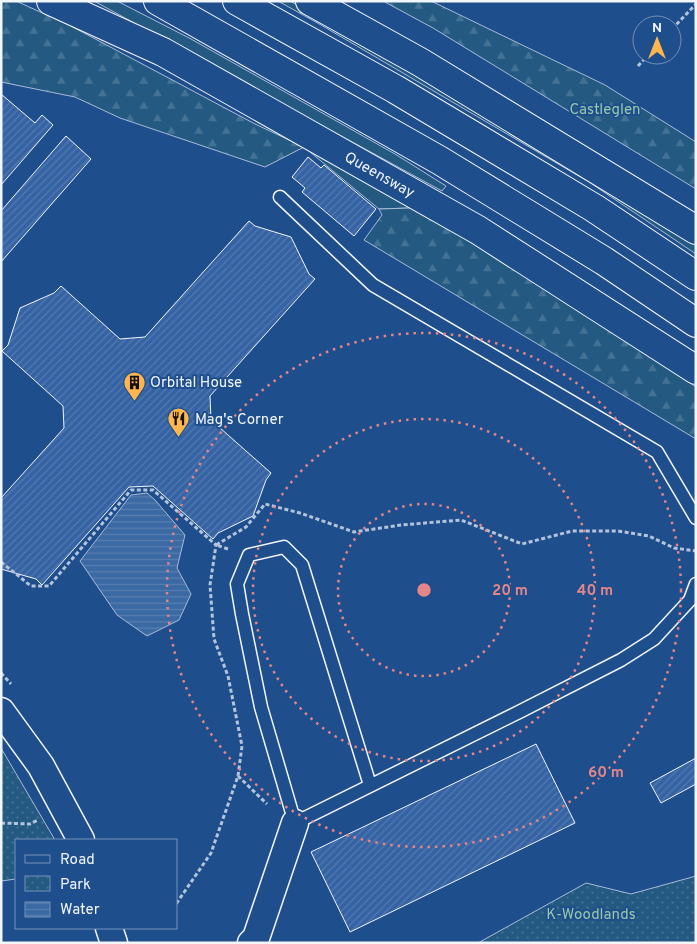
<svg xmlns="http://www.w3.org/2000/svg" width="697" height="944" viewBox="0 0 697 944" font-family="Overpass,sans-serif">
	<defs>
		<pattern id="forest-firs" width="22" height="20" patternUnits="userSpaceOnUse" patternTransform="scale(1.25)"><rect width="22" height="20" fill="#245a82"/><path d="M5 1l3.5 6h-7zM16 11l3.5 6h-7z" fill="#447295"/></pattern>
		<pattern id="park-dots" width="8" height="8" patternUnits="userSpaceOnUse" patternTransform="scale(1.25)"><rect width="8" height="8" fill="#245a82"/><path d="M2 2h.1M6 6h.1" fill="none" stroke="#447295" stroke-width="1.8" stroke-linecap="round"/></pattern>
		<pattern id="water-rules" width="6" height="5" patternUnits="userSpaceOnUse" patternTransform="scale(1.25)"><rect width="6" height="5" fill="#3b69a3"/><path d="M0 2.5h6" fill="none" stroke="#587fb1"/></pattern>
		<pattern id="building-hatch" width="6" height="6" patternUnits="userSpaceOnUse" patternTransform="scale(1.25)"><rect width="6" height="6" fill="#3563a3"/><path d="M-1 1l2-2M0 6l6-6M5 7l2-2" fill="none" stroke="#537ab1"/></pattern>
	</defs>
	<rect width="100%" height="100%" fill="#1f4e8c"/>
	<!-- green -->
	<path fill="#245a82" stroke="#a8bbd7" d="M94,1H117L191,39L395,154L446,186L442,191Z
		M278,1H290L412,68L696,242V254L589,182L321,25Z
		M304,147L410,208L379,209Z"/>
	<!-- forest -->
	<path fill="url(#forest-firs)" stroke="#a8bbd7" d="M1,1H16L69,25L255,124L304,147L265,167L120,118L75,97L1,82Z
		M383,1H431L605,85L696,142V189L433,28Z
		M410,208L492,253L696,387V439L364,240L382,215L379,209Z"/>
	<!-- park -->
	<path fill="url(#park-dots)" stroke="#a8bbd7" d="M1,748L55,840H16V879L1,881Z
		M696,876V943H478L586,883L631,894Z"/>
	<!-- water -->
	<path fill="url(#water-rules)" stroke="#a8bbd7" d="M147,493L155,500L185,535L177,568L191,594L179,620L147,636L117,615L80,561L131,495Z"/>
	<!-- building -->
	<path fill="url(#building-hatch)" stroke="#f2f6ff" d="M1,94L35,123L42,115L53,125L1,185Z
		M66,136L91,159L1,262V211Z
		M308,157L321,168L324,165L376,209L354,236L302,192L305,188L292,177Z
		M249,221L255,226L291,237L309,274L315,279L210,396L211,420L271,473L266,480L253,516L218,533L213,539L153,486L129,487L42,585L36,579L1,569V498L64,428L63,406L2,351L8,345L20,308L54,293L61,286L120,339L145,337Z
		M536,744L575,823L350,932L311,852Z
		M696,758V784L661,803L650,783Z"/>
	<g fill="none" stroke-linecap="round" stroke-linejoin="round">
		<defs>
			<path id="lane" d="M280,197L373,285L657,452L696,518
				M370,785L302,565L284,547L249,555L237,584L242,614L261,707L295,823L521,711L621,660L654,639L690,600L696,584"/>
			<path id="street" d="M1,711L41,766L81,840
				M109,928L114,943
				M251,943L256,938L295,823"/>
			<path id="primary" d="M158,1L439,160L604,261L696,323
				M237,1L395,89L477,138L594,208L696,276"/>
			<g id="highway">
				<path id="s1" d="M51,1L163,52L478,230L696,370"/>
				<path d="M310,1L420,62L696,230"/>
			</g>
		</defs>
		<!-- lane casing -->
		<use href="#lane" stroke="#f2f6ff" stroke-width="15"/>
		<!-- street casing -->
		<use href="#street" stroke="#f2f6ff" stroke-width="29"/>
		<!-- primary casing -->
		<use href="#primary" stroke="#f2f6ff" stroke-width="30"/>
		<!-- highway casing -->
		<use href="#highway" stroke="#f2f6ff" stroke-width="30"/>
		<!-- path -->
		<path stroke="#b3c4dc" stroke-width="3" stroke-dasharray="4 2.5" stroke-linecap="butt" d="M672,29L696,4
			M638,66L648,55
			M228,549L216,545L246,527L265,504L300,513L354,532L401,525L461,520L522,544L572,531H618L649,536L674,548L696,551
			M1,562L31,586H49L131,490H153L216,545L210,585L214,639L228,676L242,746L238,776L211,853L176,904
			M1,673L11,684
			M238,776L267,804
			M1,823L30,824L38,820"/>
		<!-- lane -->
		<use href="#lane" stroke="#1f4e8c" stroke-width="12"/>
		<!-- street -->
		<use href="#street" stroke="#1f4e8c" stroke-width="26"/>
		<!-- primary -->
		<use href="#primary" stroke="#1f4e8c" stroke-width="28"/>
		<!-- highway -->
		<use href="#highway" stroke="#1f4e8c" stroke-width="28"/>
	</g>
	<!-- distance rings -->
	<g fill="none" stroke="#e38589" stroke-width="2.5" stroke-dasharray="2.5 5">
		<circle cx="424" cy="590" r="86"/>
		<circle cx="424" cy="590" r="171"/>
		<circle cx="424" cy="590" r="257"/>
	</g>
	<!-- icons -->
	<defs>
		<symbol id="building-pin" viewBox="-11 -11 22 30"><path d="M0 17L-7.5 6A9.5 9.5 0 1 1 7.5 6Z" fill="#ffb74d" stroke="#1f4e8c"/><path d="M-4-6H4V6H1V3H-1V6H-4ZM-2.5-4.3h1.7v1.8h-1.7ZM.8-4.3h1.7v1.8H.8ZM-2.5-1h1.7V.8h-1.7ZM.8-1h1.7V.8H.8Z" fill="#111"/></symbol>
		<symbol id="restaurant-pin" viewBox="-11 -11 22 30"><path d="M0 17L-7.5 6A9.5 9.5 0 1 1 7.5 6Z" fill="#ffb74d" stroke="#1f4e8c"/><path d="M-5-6h1v4h1v-4h1v4h1v-4h1v5L-1.5 .5V6h-2V.5L-5-1ZM5-6V6H3V1.5H1.5Q1.5-4 5-6Z" fill="#111"/></symbol>
	</defs>
	<g fill-rule="evenodd">
		<use href="#building-pin" x="122" y="370" width="25" height="34"/>
		<use href="#restaurant-pin" x="166" y="406" width="25" height="34"/>
	</g>
	<g text-anchor="middle" stroke-width="4" stroke-linejoin="round" paint-order="stroke">
		<!-- park labels -->
		<g font-size="15" fill="#97c8a6" stroke="#1f4e8c">
			<text x="605" y="114">Castleglen</text>
			<text x="591" y="919">K-Woodlands</text>
		</g>
		<!-- street labels -->
		<g font-size="15" fill="#f2f6ff" stroke="#1f4e8c">
			<text dy="5" stroke="none"><textPath href="#s1" startOffset="372">Queensway</textPath></text>
		</g>
		<!-- poi labels -->
		<g font-size="15" fill="#f2f6ff" stroke="#1f4e8c" text-anchor="start">
			<text x="150" y="387">Orbital House</text>
			<text x="195" y="424">Mag's Corner</text>
		</g>
	</g>
	<circle cx="424" cy="590" r="8" fill="#e38589" stroke="#1f4e8c" stroke-width="2.5"/>
	<g font-size="15" text-anchor="middle" font-weight="bold" fill="#e38589" stroke="#1f4e8c" stroke-width="4" stroke-linejoin="round" paint-order="stroke">
		<text x="510" y="595">20 m</text>
		<text x="595" y="595">40 m</text>
		<text x="606" y="777">60 m</text>
	</g>
	<!-- border -->
	<rect width="697" height="944" fill="none" stroke="#f2f6ff" stroke-width="5"/>
	<!-- legend -->
	<rect x="15" y="839" width="162" height="90" fill="#1f4e8c" stroke="#7391ba"/>
	<rect x="25" y="855" width="25" height="8" fill="#1f4e8c" stroke="#7391ba"/>
	<text x="60" y="864" font-size="15" fill="#f2f6ff">Road</text>
	<rect x="25" y="876" width="25" height="15" fill="url(#park-dots)" stroke="#7391ba"/>
	<text x="60" y="889" font-size="15" fill="#f2f6ff">Park</text>
	<rect x="25" y="902" width="25" height="15" fill="url(#water-rules)" stroke="#7391ba"/>
	<text x="60" y="914" font-size="15" fill="#f2f6ff">Water</text>
	<!-- north arrow -->
	<g transform="translate(657 40)"><circle r="24" fill="#1f4e8c" stroke="#7391ba"/>
	<path d="M0-4L9 19L0 12L-9 19Z" fill="#ffb74d"/>
	<text y="-8" font-size="14" font-weight="bold" text-anchor="middle" fill="#f2f6ff">N</text>
	</g>
</svg>
